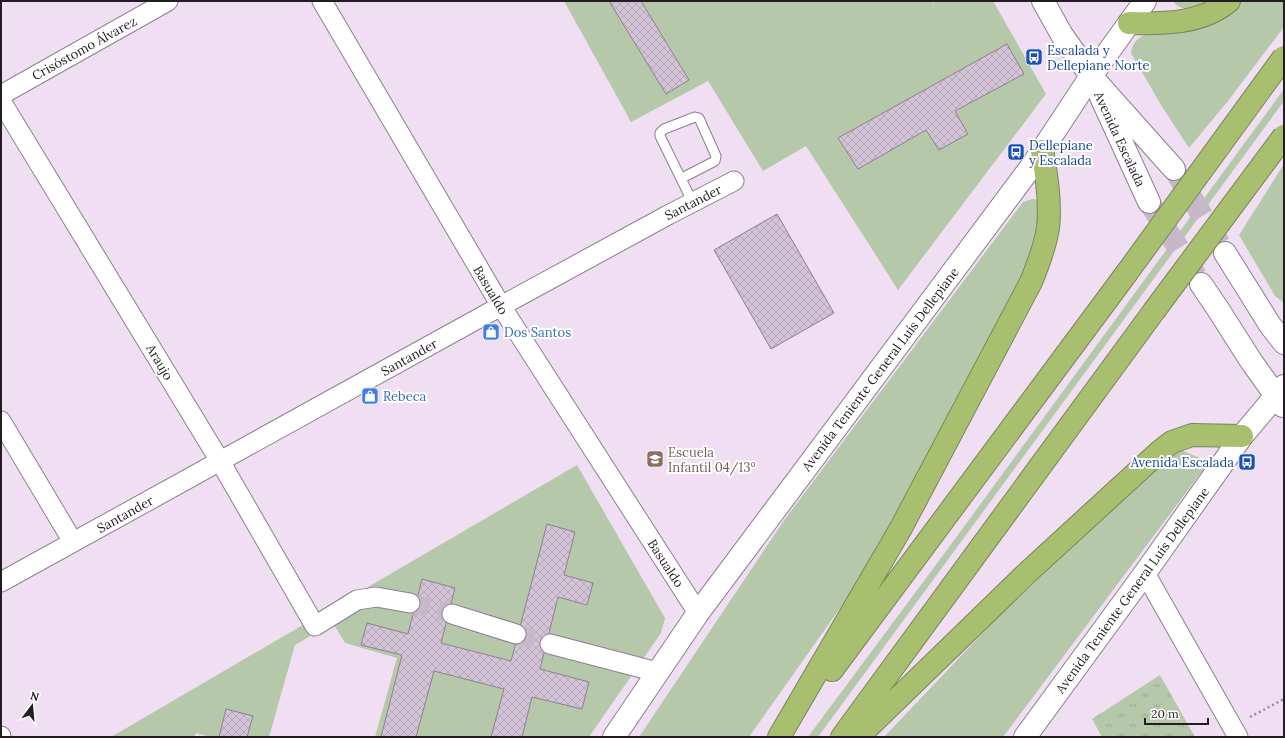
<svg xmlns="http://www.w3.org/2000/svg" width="1285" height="738" viewBox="0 0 1285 738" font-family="Lora,serif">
	<defs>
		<pattern id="park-tufts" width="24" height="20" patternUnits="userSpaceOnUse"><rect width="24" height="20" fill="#b6c8aa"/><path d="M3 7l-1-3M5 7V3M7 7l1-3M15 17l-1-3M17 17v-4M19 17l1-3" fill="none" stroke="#9cab92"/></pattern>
		<pattern id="building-cross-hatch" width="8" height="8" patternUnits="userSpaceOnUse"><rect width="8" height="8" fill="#d3c3d6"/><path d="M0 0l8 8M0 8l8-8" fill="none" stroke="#b5a7b7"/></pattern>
	</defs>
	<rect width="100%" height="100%" fill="#f0dff3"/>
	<!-- grass -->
	<path fill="#b6c8aa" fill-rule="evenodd" d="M564,1H609L666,94L689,80L641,1H931L933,3L937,1H993L1046,94L898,290L806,146L763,171L708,81L631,122ZM1007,44L1024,74L955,111L926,130L858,169L839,138Z
		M1173,1H1212C1199,7 1183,15 1173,1Z
		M1240,1H1284V27L1228,101L1189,148L1161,105L1131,53C1132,44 1137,38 1145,35L1207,25L1217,21L1225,16Z
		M1284,89V101L818,737H808L952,543Z
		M1284,164V303L1275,296L1239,235Z
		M1032,199L1040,200L1042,240L943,430L855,587L749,737H639L785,519L1023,202Z
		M1181,450L1209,462L1003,737H884L996,619L1165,458Z
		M577,465L665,618L661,633L589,737H522L532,697L582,709L589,682L540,669L558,597L587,605L593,583L564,575L575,532L547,525L511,661L441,643L455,588L423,579L408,634L367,623L361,645L402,655L381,737H375L397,658L345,643L333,623L295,645L269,737H247L252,716L226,710L219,737H210L196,733L194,737H111Z
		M434,671L504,689L491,737H416Z"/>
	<!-- park -->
	<path fill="url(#park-tufts)" d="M1160,675L1195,737H1102L1092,719Z"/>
	<!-- building -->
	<path fill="url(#building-cross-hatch)" stroke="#8e7f90" d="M609,1H641L689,80L666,94Z
		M1007,44L1024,74L955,111L968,134L939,150L926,130L858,169L838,138Z
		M777,214L834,313L771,349L714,250Z
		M547,524L575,532L564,575L593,583L587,605L558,597L540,669L589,682L582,709L532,697L522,737H491L504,689L434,671L416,737H381L402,655L361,645L367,623L408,634L422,579L455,588L441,643L511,661Z
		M226,709L253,716L247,737H219Z"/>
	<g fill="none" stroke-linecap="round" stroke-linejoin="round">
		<!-- street-tunnel -->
		<path stroke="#c7b8c9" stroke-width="19" stroke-dasharray="19 10" stroke-linecap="butt" d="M410,603L452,614
			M516,634L550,644"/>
		<!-- secondary-tunnel -->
		<path stroke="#c7b8c9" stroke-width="22" stroke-dasharray="22 11" stroke-linecap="butt" d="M1174,169L1225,253
			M1149,202L1198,279"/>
		<defs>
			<path id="lane" d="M682,178L715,161L716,156L699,118L695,117L664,129L660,133V136L693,203"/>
			<path id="street" d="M322,1L501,306L698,613
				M1,95L168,1
				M1,101L220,461L315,626L357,600L376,597L410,603
				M1,421L73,542
				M1145,573L1238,737
				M1,582L501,306L668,215L734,181
				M452,614L516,634
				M550,644L657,672
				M1,736V737"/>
			<path id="secondary" d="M1043,1L1062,35L1091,76L1174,169
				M1101,97L1149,202
				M1225,253L1270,325L1284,343
				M1201,284L1218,309L1251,361L1283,406
				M614,737L698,613L1031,167L1091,76L1145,1
				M1025,737L1145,573L1242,436L1284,386"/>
			<path id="highway" d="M1129,23C1163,24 1202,24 1229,1
				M832,670L1126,274
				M779,737L901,528L1031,282C1038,265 1045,247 1048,228C1051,202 1047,176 1042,151
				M842,737L1154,311
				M858,737L1028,572L1159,452L1172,442L1192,435L1242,436"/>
		</defs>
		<!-- lane casing -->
		<use href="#lane" stroke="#8d7e90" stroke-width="11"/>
		<!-- street casing -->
		<use href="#street" stroke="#8d7e90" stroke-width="21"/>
		<!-- secondary casing -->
		<use href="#secondary" stroke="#8d7e90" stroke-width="24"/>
		<!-- highway casing -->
		<use href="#highway" stroke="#798654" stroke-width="24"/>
		<!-- path -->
		<path stroke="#988b9a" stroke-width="2.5" stroke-dasharray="2 3" stroke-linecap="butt" d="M1250,717L1284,699"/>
		<!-- lane -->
		<use href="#lane" stroke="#fff" stroke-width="9"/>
		<!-- street -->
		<use href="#street" stroke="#fff" stroke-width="19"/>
		<!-- secondary -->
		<use href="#secondary" stroke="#fff" stroke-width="22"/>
		<!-- highway -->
		<use href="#highway" stroke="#a8bf6f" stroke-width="22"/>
		<defs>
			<path id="highway-bridge" d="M1126,274L1284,57
				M1154,311L1284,136"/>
		</defs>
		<!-- highway-bridge casing -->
		<use href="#highway-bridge" stroke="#798654" stroke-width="24" stroke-linecap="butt"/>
		<!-- highway-bridge -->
		<use href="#highway-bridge" stroke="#a8bf6f" stroke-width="22"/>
	</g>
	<!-- icons -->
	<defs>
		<symbol id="bus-square" viewBox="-11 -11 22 22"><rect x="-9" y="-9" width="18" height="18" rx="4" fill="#1a4fb4" stroke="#fff"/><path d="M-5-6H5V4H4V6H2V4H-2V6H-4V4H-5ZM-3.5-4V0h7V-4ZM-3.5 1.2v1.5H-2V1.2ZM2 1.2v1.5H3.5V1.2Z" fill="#fff"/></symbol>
		<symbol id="shop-square" viewBox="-11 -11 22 22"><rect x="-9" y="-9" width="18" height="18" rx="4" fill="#3f7fe0" stroke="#fff"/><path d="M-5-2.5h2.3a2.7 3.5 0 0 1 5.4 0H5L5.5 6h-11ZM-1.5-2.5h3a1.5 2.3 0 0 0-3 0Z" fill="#fff"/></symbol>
		<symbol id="school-square" viewBox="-11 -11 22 22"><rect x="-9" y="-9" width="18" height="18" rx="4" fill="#8d6e63" stroke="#fff"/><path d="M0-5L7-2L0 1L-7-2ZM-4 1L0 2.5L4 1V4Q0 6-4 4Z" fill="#fff"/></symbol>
	</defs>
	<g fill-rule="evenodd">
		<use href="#bus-square" x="1024" y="47" width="20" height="20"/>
		<use href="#bus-square" x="1006" y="142" width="20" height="20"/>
		<use href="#shop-square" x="481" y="322" width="20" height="20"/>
		<use href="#shop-square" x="360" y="386" width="20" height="20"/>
		<use href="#school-square" x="645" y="449" width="20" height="20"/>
		<use href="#bus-square" x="1237" y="452" width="20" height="20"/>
	</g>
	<g text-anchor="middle" stroke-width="4" stroke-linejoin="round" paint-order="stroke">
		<!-- street labels -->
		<g font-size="13" fill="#231c23" stroke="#fff">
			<text transform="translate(84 48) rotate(-29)" y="5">Crisóstomo Álvarez</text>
			<text transform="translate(1120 139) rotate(65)" y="5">Avenida Escalada</text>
			<text transform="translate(693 202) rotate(-27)" y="5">Santander</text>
			<text transform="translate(491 290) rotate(59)" y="5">Basualdo</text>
			<text transform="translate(409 357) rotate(-29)" y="5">Santander</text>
			<text transform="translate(160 362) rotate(59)" y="5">Araujo</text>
			<text transform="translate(880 369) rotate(-53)" y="5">Avenida Teniente General Luís Dellepiane</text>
			<text transform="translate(125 514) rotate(-29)" y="5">Santander</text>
			<text transform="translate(666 563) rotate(57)" y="5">Basualdo</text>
			<text transform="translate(1132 590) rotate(-54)" y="5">Avenida Teniente General Luís Dellepiane</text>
		</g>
		<!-- transit labels -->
		<g font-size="13" fill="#164399" stroke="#fff" text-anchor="start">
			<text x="1047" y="55">Escalada y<tspan x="1047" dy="15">Dellepiane Norte</tspan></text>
			<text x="1029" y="150">Dellepiane<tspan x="1029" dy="15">y Escalada</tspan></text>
			<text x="1234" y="467" text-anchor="end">Avenida Escalada</text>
		</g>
		<!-- shop labels -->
		<g font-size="13" fill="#366cbe" stroke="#fff" text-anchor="start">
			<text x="504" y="337">Dos Santos</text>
			<text x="383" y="401">Rebeca</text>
		</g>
		<!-- education labels -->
		<g font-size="13" fill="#785e54" stroke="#fff" text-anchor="start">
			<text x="668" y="457">Escuela<tspan x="668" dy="15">Infantil 04/13°</tspan></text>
		</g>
	</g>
	<!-- border -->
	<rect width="1285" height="738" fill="none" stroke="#231c23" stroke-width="4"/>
	<!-- north arrow -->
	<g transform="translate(32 706) rotate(16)" stroke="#ffffff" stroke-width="3" paint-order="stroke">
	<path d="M0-3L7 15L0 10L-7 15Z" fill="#231c23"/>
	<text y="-6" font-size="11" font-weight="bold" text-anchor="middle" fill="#231c23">N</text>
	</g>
	<!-- scale -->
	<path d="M1145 718v6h63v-6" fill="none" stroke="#231c23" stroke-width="2"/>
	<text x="1151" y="718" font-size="12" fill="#231c23" stroke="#ffffff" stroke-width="3" paint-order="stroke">20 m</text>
</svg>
